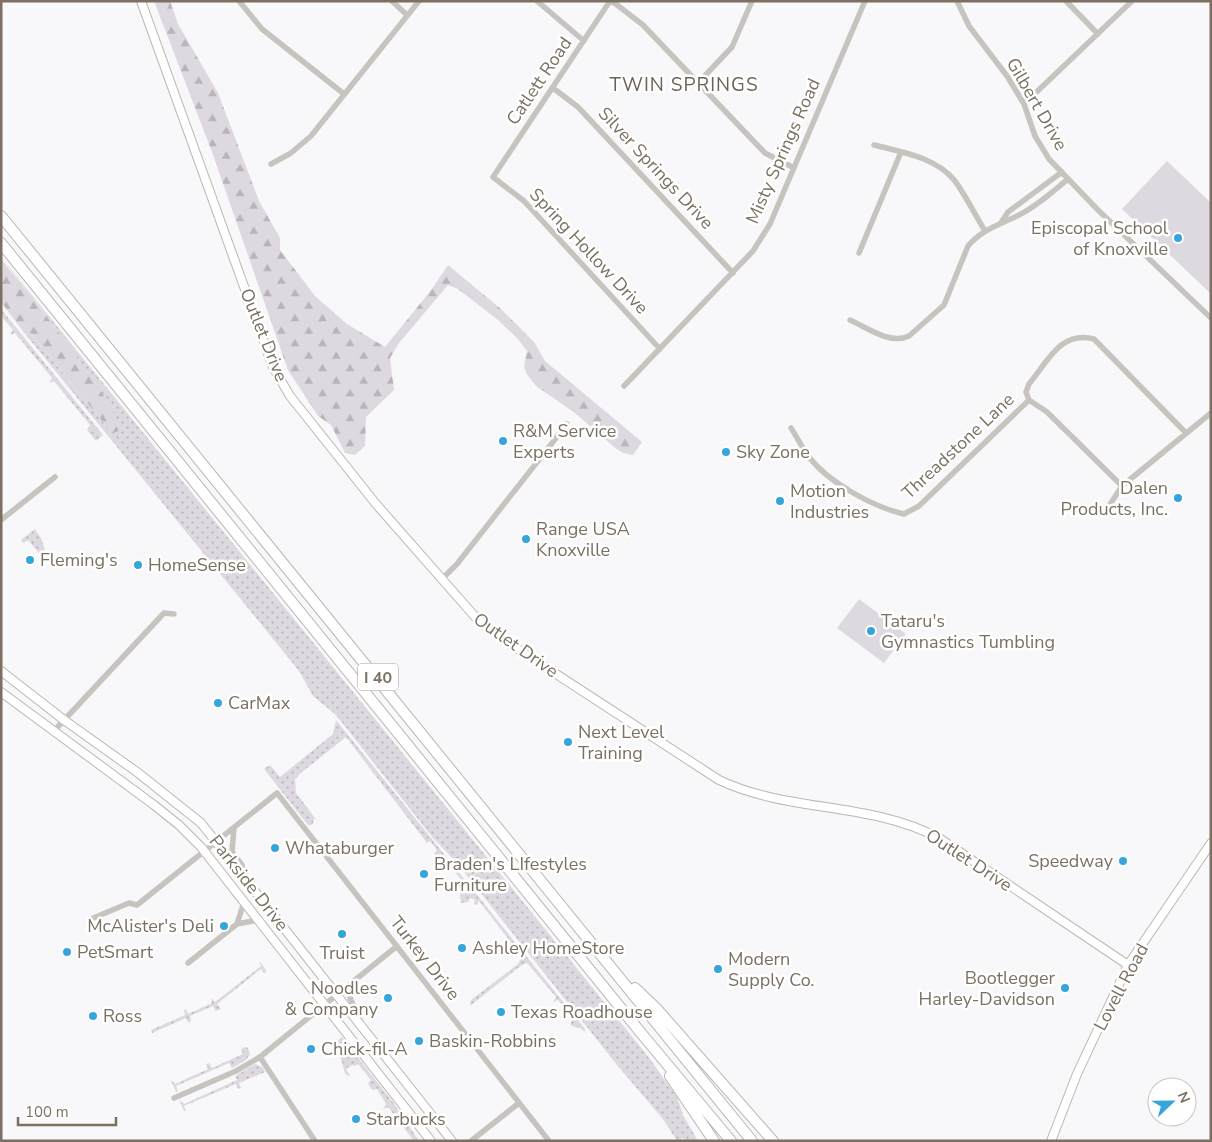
<svg xmlns="http://www.w3.org/2000/svg" width="1212" height="1142" viewBox="0 0 1212 1142" font-family="'Nunito Sans',sans-serif">
	<defs>
		<pattern id="grass-dots" width="8" height="8" patternUnits="userSpaceOnUse" patternTransform="scale(1.25)"><rect width="8" height="8" fill="#ded9e0"/><path d="M2 2h.1M6 6h.1" fill="none" stroke="#b9b4b9" stroke-width="1.8" stroke-linecap="round"/></pattern>
		<pattern id="forest-firs" width="22" height="20" patternUnits="userSpaceOnUse" patternTransform="scale(1.25)"><rect width="22" height="20" fill="#ded9e0"/><path d="M5 1l3.5 6h-7zM16 11l3.5 6h-7z" fill="#b9b4b9"/></pattern>
	</defs>
	<rect width="100%" height="100%" fill="#f8f7f9"/>
	<!-- grass -->
	<path fill="url(#grass-dots)" d="M1,257L647,1055L677,1097L683,1115L698,1141H687L682,1138L681,1141H677L663,1119L617,1065L457,863L433,838L336,715L313,696L299,671L22,330L1,302L19,324L24,325L112,433L102,393L49,319Z
		M1,309L103,435L96,441L87,430L90,425L54,381L49,383L52,378L15,333L10,335L13,330L1,316Z
		M35,529L41,538L45,550L39,553L28,540L24,543L21,540Z
		M336,720L585,1029V1032L580,1028L572,1026L570,1024L573,1019L558,1000L553,1002L556,997L527,963L522,965L471,1005L470,1004L471,1000L518,964L522,956L478,900V905L474,904L475,900L470,898L468,902L461,903L459,884L462,881L443,857L438,858L434,854L437,850L430,841L427,843L346,737L302,772L295,779L296,793L315,818L312,825H308L264,769L270,765L280,777L333,734Z
		M259,960L267,972L264,973L261,969L217,1004L221,1009L216,1011L213,1006L190,1016L191,1021L189,1023L186,1018L152,1033L151,1030L185,1015L184,1010L186,1009L188,1014L212,1003L211,998L215,1002L261,966Z
		M342,1037L395,1105L419,1141H414L388,1107L383,1109L386,1104L377,1089L372,1090L368,1083L371,1080L358,1064L355,1066L352,1065L346,1069L350,1075L348,1076L345,1073L336,1042Z
		M245,1047L248,1048L250,1054L246,1060L232,1068L229,1063L176,1086L178,1092H176L171,1080L175,1084L208,1069L206,1064L209,1063L212,1068L243,1054L241,1049Z
		M255,1064L262,1067L268,1076L265,1072L239,1083L241,1088L238,1089L236,1084L184,1106L186,1111H184L179,1100L184,1104L237,1080L235,1076Z"/>
	<!-- forest -->
	<path fill="url(#forest-firs)" d="M154,1H170L178,24L218,93L259,201L280,238V250L315,296L347,324L385,347L432,289L448,265L501,309L534,342L545,361L642,442L633,455L623,453L614,447L575,413L536,386L526,373L524,366L527,351L518,339L498,320L458,289L448,285L399,343L390,358L394,390L366,417L365,446L355,455L345,453L331,425L318,416L288,370L212,152Z
		M1,259C30,294 57,329 83,366C97,385 112,405 120,428L117,432L112,433L24,325H19L1,302Z"/>
	<!-- pitch -->
	<path fill="#ded9e0" d="M1167,161L1211,203V294L1122,209Z
		M859,599L906,634L884,663L837,628Z"/>
	<g fill="none" stroke-linecap="round" stroke-linejoin="round">
		<defs>
			<path id="secondary" d="M141,1L273,367L290,396L376,504L477,619L507,642L719,780C789,813 868,801 939,838L1128,965
				M1,671L64,720L137,772L201,823L452,1141
				M1,692L154,805L179,825L201,847L431,1141
				M1051,1141L1077,1074L1128,965L1211,843"/>
			<path id="highway" d="M1,216L752,1141
				M1,243L641,1033L731,1141
				M635,988L656,1008L773,1141
				M670,1076L714,1141"/>
		</defs>
		<!-- secondary casing -->
		<use href="#secondary" stroke="#bcb7b1" stroke-width="10"/>
		<!-- highway casing -->
		<use href="#highway" stroke="#bab6b2" stroke-width="12"/>
		<!-- street -->
		<path stroke="#c7c3be" stroke-width="5.5" d="M239,1L262,29L344,94
			M392,1L407,15
			M537,1L584,41
			M610,1L493,177L524,201L660,349
			M612,1L643,25L765,153L794,168
			M957,1L969,26L1007,76L1024,104L1035,136L1049,159L1097,209L1211,318
			M1066,1L1098,34
			M698,83L732,47L752,1
			M553,88L578,107L733,273
			M1024,104L1132,1
			M874,145C901,152 936,157 955,181C966,196 975,215 985,231
			M271,164L291,153L311,136L419,1
			M1002,221L1008,212L1062,172
			M859,253L901,152
			M850,320C868,328 890,345 909,336L944,305L968,246C981,230 999,225 1017,216C1036,207 1052,192 1068,179
			M624,386L753,251L770,224L865,1
			M1029,400L1047,412L1122,486
			M791,428C797,437 802,448 809,457C828,482 873,507 904,514L919,506L1029,400L1026,392L1029,384C1048,361 1061,330 1094,339L1186,433
			M1107,509L1122,486L1211,413
			M1,520L55,477
			M441,580L457,564L567,424
			M53,732L164,613L174,614
			M234,828L232,852L242,865L245,878
			M91,919L129,903L137,905L277,793L549,1141
			M237,924L244,902
			M188,963L237,924L258,920
			M355,981L350,998L362,1024
			M260,1057L315,1141
			M174,1098L236,1071L260,1057L397,946
			M471,1141L519,1103"/>
		<!-- secondary -->
		<use href="#secondary" stroke="#fff" stroke-width="8"/>
		<!-- highway -->
		<use href="#highway" stroke="#fff" stroke-width="10"/>
	</g>
	<!-- markers -->
	<g fill="#35a5dc" stroke="#fff" stroke-width="2">
		<circle cx="1178" cy="238" r="5"/>
		<circle cx="503" cy="441" r="5"/>
		<circle cx="726" cy="452" r="5"/>
		<circle cx="1178" cy="498" r="5"/>
		<circle cx="780" cy="501" r="5"/>
		<circle cx="526" cy="539" r="5"/>
		<circle cx="30" cy="560" r="5"/>
		<circle cx="138" cy="565" r="5"/>
		<circle cx="871" cy="631" r="5"/>
		<circle cx="218" cy="703" r="5"/>
		<circle cx="568" cy="742" r="5"/>
		<circle cx="275" cy="848" r="5"/>
		<circle cx="1123" cy="861" r="5"/>
		<circle cx="424" cy="874" r="5"/>
		<circle cx="224" cy="926" r="5"/>
		<circle cx="342" cy="934" r="5"/>
		<circle cx="462" cy="948" r="5"/>
		<circle cx="67" cy="952" r="5"/>
		<circle cx="718" cy="969" r="5"/>
		<circle cx="1065" cy="988" r="5"/>
		<circle cx="388" cy="998" r="5"/>
		<circle cx="501" cy="1012" r="5"/>
		<circle cx="93" cy="1016" r="5"/>
		<circle cx="419" cy="1041" r="5"/>
		<circle cx="311" cy="1049" r="5"/>
		<circle cx="356" cy="1119" r="5"/>
	</g>
	<g text-anchor="middle" stroke-width="5" stroke-linejoin="round" paint-order="stroke">
		<!-- shield labels -->
		<rect fill="#fff" stroke="#a39b90" stroke-width="1" x="358" y="663.5" width="40" height="27" rx="4"/>
		<g font-size="16" font-weight="bold" fill="#7b7061">
			<text x="378" y="683">I 40</text>
		</g>
		<!-- street labels -->
		<g font-size="18" fill="#7b7061" stroke="#fff">
			<text transform="translate(539 81) rotate(-56)" y="6">Catlett Road</text>
			<text transform="translate(1037 104) rotate(60)" y="6">Gilbert Drive</text>
			<text transform="translate(783 151) rotate(-66)" y="6">Misty Springs Road</text>
			<text transform="translate(656 168) rotate(47)" y="6">Silver Springs Drive</text>
			<text transform="translate(589 251) rotate(47)" y="6">Spring Hollow Drive</text>
			<text transform="translate(264 335) rotate(68)" y="6">Outlet Drive</text>
			<text transform="translate(958 446) rotate(-43)" y="6">Threadstone Lane</text>
			<text transform="translate(516 645) rotate(35)" y="6">Outlet Drive</text>
			<text transform="translate(969 860) rotate(33)" y="6">Outlet Drive</text>
			<text transform="translate(249 883) rotate(52)" y="6">Parkside Drive</text>
			<text transform="translate(425 958) rotate(52)" y="6">Turkey Drive</text>
			<text transform="translate(1121 987) rotate(-62)" y="6">Lovell Road</text>
		</g>
		<!-- poi labels -->
		<g font-size="18" fill="#7b7061" stroke="#fff" text-anchor="start">
			<text x="1168" y="234" text-anchor="end">Episcopal School<tspan x="1168" dy="21">of Knoxville</tspan></text>
			<text x="513" y="437">R&amp;M Service<tspan x="513" dy="21">Experts</tspan></text>
			<text x="736" y="458">Sky Zone</text>
			<text x="1168" y="494" text-anchor="end">Dalen<tspan x="1168" dy="21">Products, Inc.</tspan></text>
			<text x="790" y="497">Motion<tspan x="790" dy="21">Industries</tspan></text>
			<text x="536" y="535">Range USA<tspan x="536" dy="21">Knoxville</tspan></text>
			<text x="40" y="566">Fleming's</text>
			<text x="148" y="571">HomeSense</text>
			<text x="881" y="627">Tataru's<tspan x="881" dy="21">Gymnastics Tumbling</tspan></text>
			<text x="228" y="709">CarMax</text>
			<text x="578" y="738">Next Level<tspan x="578" dy="21">Training</tspan></text>
			<text x="285" y="854">Whataburger</text>
			<text x="1113" y="867" text-anchor="end">Speedway</text>
			<text x="434" y="870">Braden's LIfestyles<tspan x="434" dy="21">Furniture</tspan></text>
			<text x="214" y="932" text-anchor="end">McAlister's Deli</text>
			<text x="472" y="954">Ashley HomeStore</text>
			<text x="77" y="958">PetSmart</text>
			<text x="342" y="959" text-anchor="middle">Truist</text>
			<text x="728" y="965">Modern<tspan x="728" dy="21">Supply Co.</tspan></text>
			<text x="1055" y="984" text-anchor="end">Bootlegger<tspan x="1055" dy="21">Harley-Davidson</tspan></text>
			<text x="378" y="994" text-anchor="end">Noodles<tspan x="378" dy="21">&amp; Company</tspan></text>
			<text x="511" y="1018">Texas Roadhouse</text>
			<text x="103" y="1022">Ross</text>
			<text x="429" y="1047">Baskin-Robbins</text>
			<text x="321" y="1055">Chick-fil-A</text>
			<text x="366" y="1125">Starbucks</text>
		</g>
		<!-- neighbourhood labels -->
		<g font-size="19" letter-spacing="1" fill="#6c6357" stroke="#fff">
			<text x="684" y="91">TWIN SPRINGS</text>
		</g>
	</g>
	<!-- border -->
	<rect width="1212" height="1142" fill="none" stroke="#7b7061" stroke-width="5"/>
	<!-- north arrow -->
	<g transform="translate(1172 1102) rotate(68)"><circle r="24" fill="#ffffff" stroke="#cac6c0"/>
	<path d="M0-4L9 19L0 12L-9 19Z" fill="#35a5dc"/>
	<text y="-8" font-size="14" font-weight="bold" text-anchor="middle" fill="#7b7061">N</text>
	</g>
	<!-- scale -->
	<path d="M18 1117v8h98v-8" fill="none" stroke="#7b7061" stroke-width="2.5"/>
	<text x="25" y="1117" font-size="15" fill="#7b7061" stroke="#ffffff" stroke-width="4" paint-order="stroke">100 m</text>
</svg>
